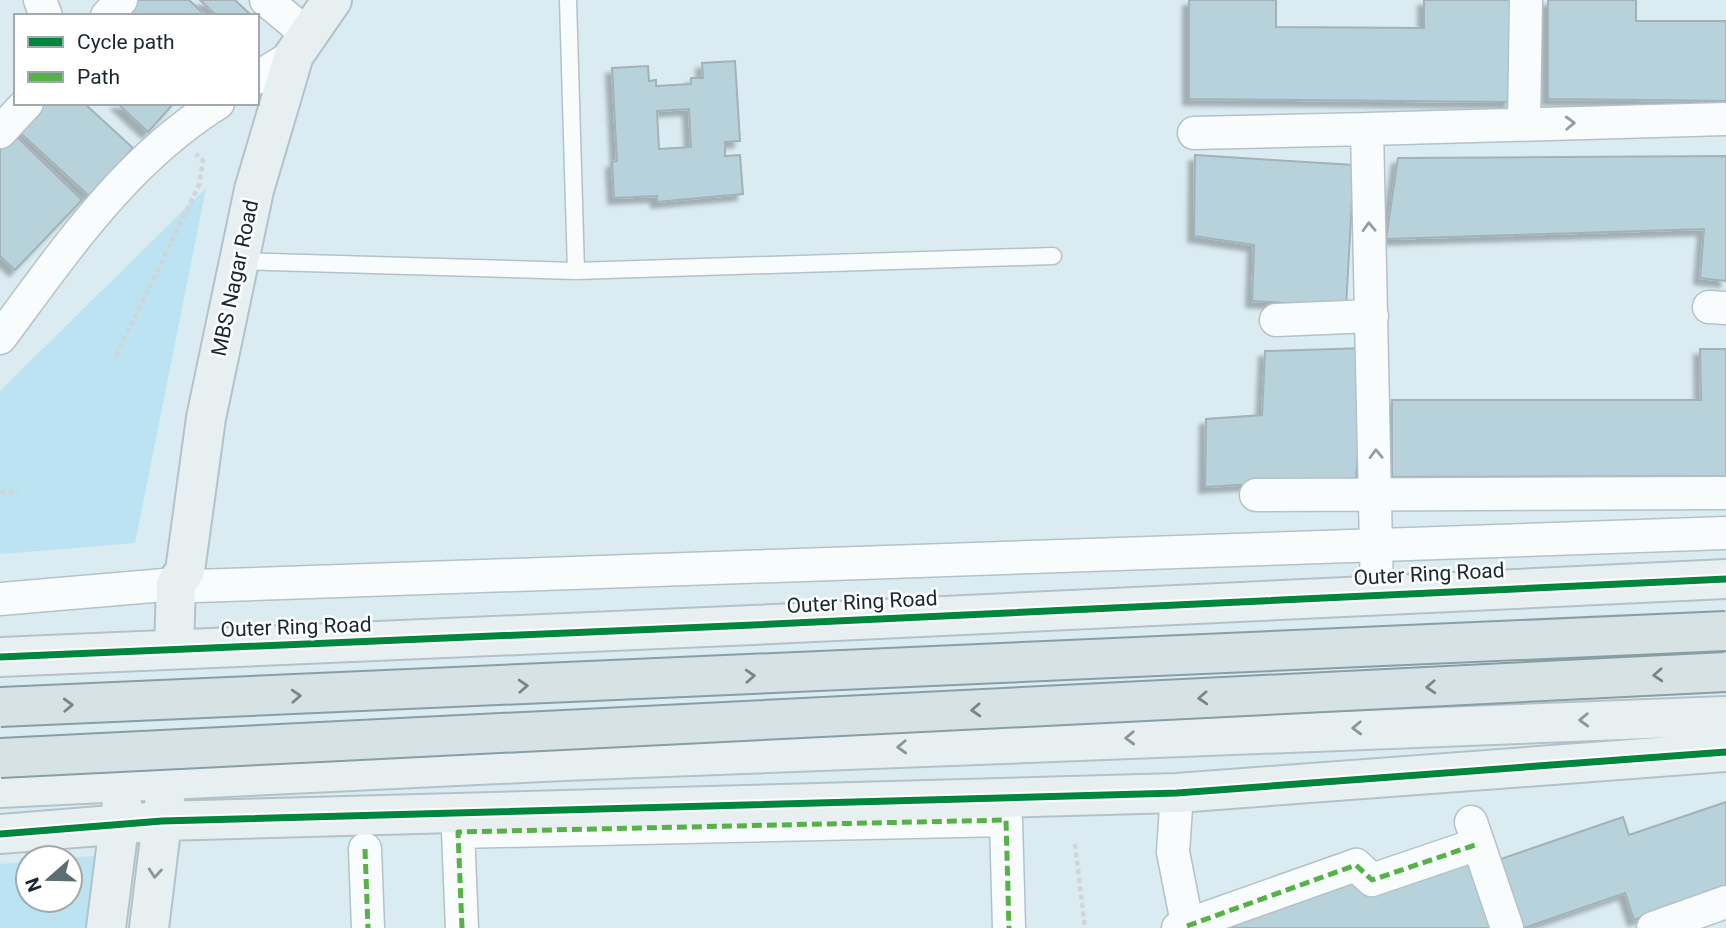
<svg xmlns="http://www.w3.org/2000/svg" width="1726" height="928" viewBox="0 0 1726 928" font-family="Roboto,sans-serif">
	<defs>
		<filter id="shadow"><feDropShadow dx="-6" dy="6" stdDeviation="2" flood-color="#0004"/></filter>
	</defs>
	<rect width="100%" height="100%" fill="#daecf2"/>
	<!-- green -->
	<path fill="#bbe3f1" d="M206,188L135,543L0,554V391Z
		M105,855L92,928H0V864L28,862V900H70V858Z"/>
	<!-- building -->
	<path fill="#b7d2da" stroke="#a2b2b8" stroke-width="2" fill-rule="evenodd" filter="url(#shadow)" d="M136,0H189L206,16H121Z
		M200,0H235L252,16H217Z
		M1189,0H1276V27L1424,28V0H1511V102L1189,99Z
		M1548,0H1636V21H1726V101L1548,99Z
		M735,61L740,141L725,142V156L740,155L743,194L657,202V196L614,198L612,162L617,161L612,68L648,66L649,81L656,80V86L691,84V78H703L702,63ZM689,109L691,147L659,149L657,111Z
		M38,103H84L133,148L89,196L15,128Z
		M117,103H174L148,132Z
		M13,133L82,200L15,270L0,256V146Z
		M1195,155L1354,165L1346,307L1252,301L1254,245L1194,236Z
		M1726,156V281L1700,278L1704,229L1386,239L1398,158Z
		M1367,348L1356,478L1205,487L1206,419L1262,415L1265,351Z
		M1700,349H1726V476L1392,477V400H1701Z
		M1726,802V888L1634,920L1625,893L1524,928H1515L1492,862L1623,817L1629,835Z
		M1470,851L1497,928H1228L1224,916Z"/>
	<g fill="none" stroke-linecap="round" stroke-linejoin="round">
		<defs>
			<path id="lane" d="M568,0L576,271
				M237,261L576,271L1053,256"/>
			<path id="street" d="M40,0L46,16
				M266,0L307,34
				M107,16L121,0
				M257,78L294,55
				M1524,125L1526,0
				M0,132L27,103
				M1194,133L1367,129
				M1709,307L1726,308
				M1276,320L1372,316
				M0,338C65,251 124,162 218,103
				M1256,495L1726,493
				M1377,594L1367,129L1726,119
				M0,599L176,584L195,586L1726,533
				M1177,793L1173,852L1188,928
				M1471,822L1507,928
				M365,849L368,928
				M462,928L458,832L1006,820L1009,928
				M1178,928L1356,865L1372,880L1478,844
				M1653,928L1726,902"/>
			<path id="secondary" d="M174,649L176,584L185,571L206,418L254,190L294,55L332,0
				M0,657L753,625L1726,579
				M0,788L563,761L1726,716
				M0,834L162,821L1177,793L1726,752
				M106,928L122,802
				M149,928L165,797"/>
		</defs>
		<!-- lane casing -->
		<use href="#lane" stroke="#b2c2c8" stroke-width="19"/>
		<!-- street casing -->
		<use href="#street" stroke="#b2c2c8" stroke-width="35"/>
		<!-- secondary casing -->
		<use href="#secondary" stroke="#b2c2c8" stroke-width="42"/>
		<!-- path -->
		<path stroke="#d0d5d7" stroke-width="4.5" stroke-dasharray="5 3.5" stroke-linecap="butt" d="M116,356L199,185L203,161L196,154
			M0,492L19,493
			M1075,844L1085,928"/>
		<!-- lane -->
		<use href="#lane" stroke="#f9fcfd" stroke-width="16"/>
		<!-- street -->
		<use href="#street" stroke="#f9fcfd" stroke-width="32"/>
		<!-- secondary -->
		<use href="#secondary" stroke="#e8eff1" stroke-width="38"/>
		<defs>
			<path id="primary-bridge" d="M0,707L1726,631
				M0,758L1726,672"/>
		</defs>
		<!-- primary-bridge casing -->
		<use href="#primary-bridge" stroke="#889ea5" stroke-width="42" stroke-linecap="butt"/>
		<!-- primary-bridge -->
		<use href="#primary-bridge" stroke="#d7e2e4" stroke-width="38"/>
		<!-- quiet -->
		<path stroke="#55b246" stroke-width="5" stroke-dasharray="10 5" stroke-linecap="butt" d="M365,849L368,928
			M1187,926L1356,865L1372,880L1478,844
			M462,928L458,832L1006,820L1009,928"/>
		<defs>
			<path id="cycleway" d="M0,657L753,625L1726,579
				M0,834L162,821L1177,793L1726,752"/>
		</defs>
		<!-- cycleway casing -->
		<use href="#cycleway" stroke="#fff" stroke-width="11"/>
		<!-- cycleway -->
		<use href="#cycleway" stroke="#00873e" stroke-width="7"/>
	</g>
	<!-- one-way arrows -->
	<defs><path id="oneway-chevron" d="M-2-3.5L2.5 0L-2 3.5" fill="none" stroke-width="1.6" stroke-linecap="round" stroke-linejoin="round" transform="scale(1.75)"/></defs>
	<g stroke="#949da0">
		<use href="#oneway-chevron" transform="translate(1570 123) rotate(-2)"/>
		<use href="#oneway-chevron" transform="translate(1369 227) rotate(-92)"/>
		<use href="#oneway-chevron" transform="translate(1376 454) rotate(-92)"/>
	</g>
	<g stroke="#788689">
		<use href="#oneway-chevron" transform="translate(1658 675) rotate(177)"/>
		<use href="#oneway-chevron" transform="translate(750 676) rotate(-3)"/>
		<use href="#oneway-chevron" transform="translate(523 686) rotate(-3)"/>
		<use href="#oneway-chevron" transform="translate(1431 687) rotate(177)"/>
		<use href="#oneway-chevron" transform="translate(296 696) rotate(-3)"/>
		<use href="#oneway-chevron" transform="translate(1203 698) rotate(177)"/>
		<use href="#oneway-chevron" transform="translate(68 705) rotate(-2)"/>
		<use href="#oneway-chevron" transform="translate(976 710) rotate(177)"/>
	</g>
	<g stroke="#8a9699">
		<use href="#oneway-chevron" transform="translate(1584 720) rotate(178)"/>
		<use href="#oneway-chevron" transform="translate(1357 728) rotate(178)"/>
		<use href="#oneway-chevron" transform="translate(1130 738) rotate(178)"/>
		<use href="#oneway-chevron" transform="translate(902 747) rotate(178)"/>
		<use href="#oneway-chevron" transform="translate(155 873) rotate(95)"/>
	</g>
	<g text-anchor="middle" stroke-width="5" stroke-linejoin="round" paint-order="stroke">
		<!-- street labels -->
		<g font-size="21" fill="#18292e" stroke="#fff">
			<text transform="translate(235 278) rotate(-78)" y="7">MBS Nagar Road</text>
			<text transform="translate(1429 574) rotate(-3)" y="7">Outer Ring Road</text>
			<text transform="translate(862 602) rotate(-3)" y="7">Outer Ring Road</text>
			<text transform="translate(296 627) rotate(-2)" y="7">Outer Ring Road</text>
		</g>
	</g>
	<!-- legend -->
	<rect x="14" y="14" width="245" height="91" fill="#ffffff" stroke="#a3a9ab" stroke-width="2"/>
	<rect x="28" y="37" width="35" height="10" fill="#00873e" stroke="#a3a9ab" stroke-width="2"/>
	<text x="77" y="49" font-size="21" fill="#18292e">Cycle path</text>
	<rect x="28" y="72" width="35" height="10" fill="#55b246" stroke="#a3a9ab" stroke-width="2"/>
	<text x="77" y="84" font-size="21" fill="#18292e">Path</text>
	<!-- north arrow -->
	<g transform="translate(49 879) rotate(250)"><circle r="33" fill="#ffffff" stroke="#a3a9ab" stroke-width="2"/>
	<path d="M0-5L12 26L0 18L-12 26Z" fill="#5c6d73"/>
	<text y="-10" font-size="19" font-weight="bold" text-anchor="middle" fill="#18292e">N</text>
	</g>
</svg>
